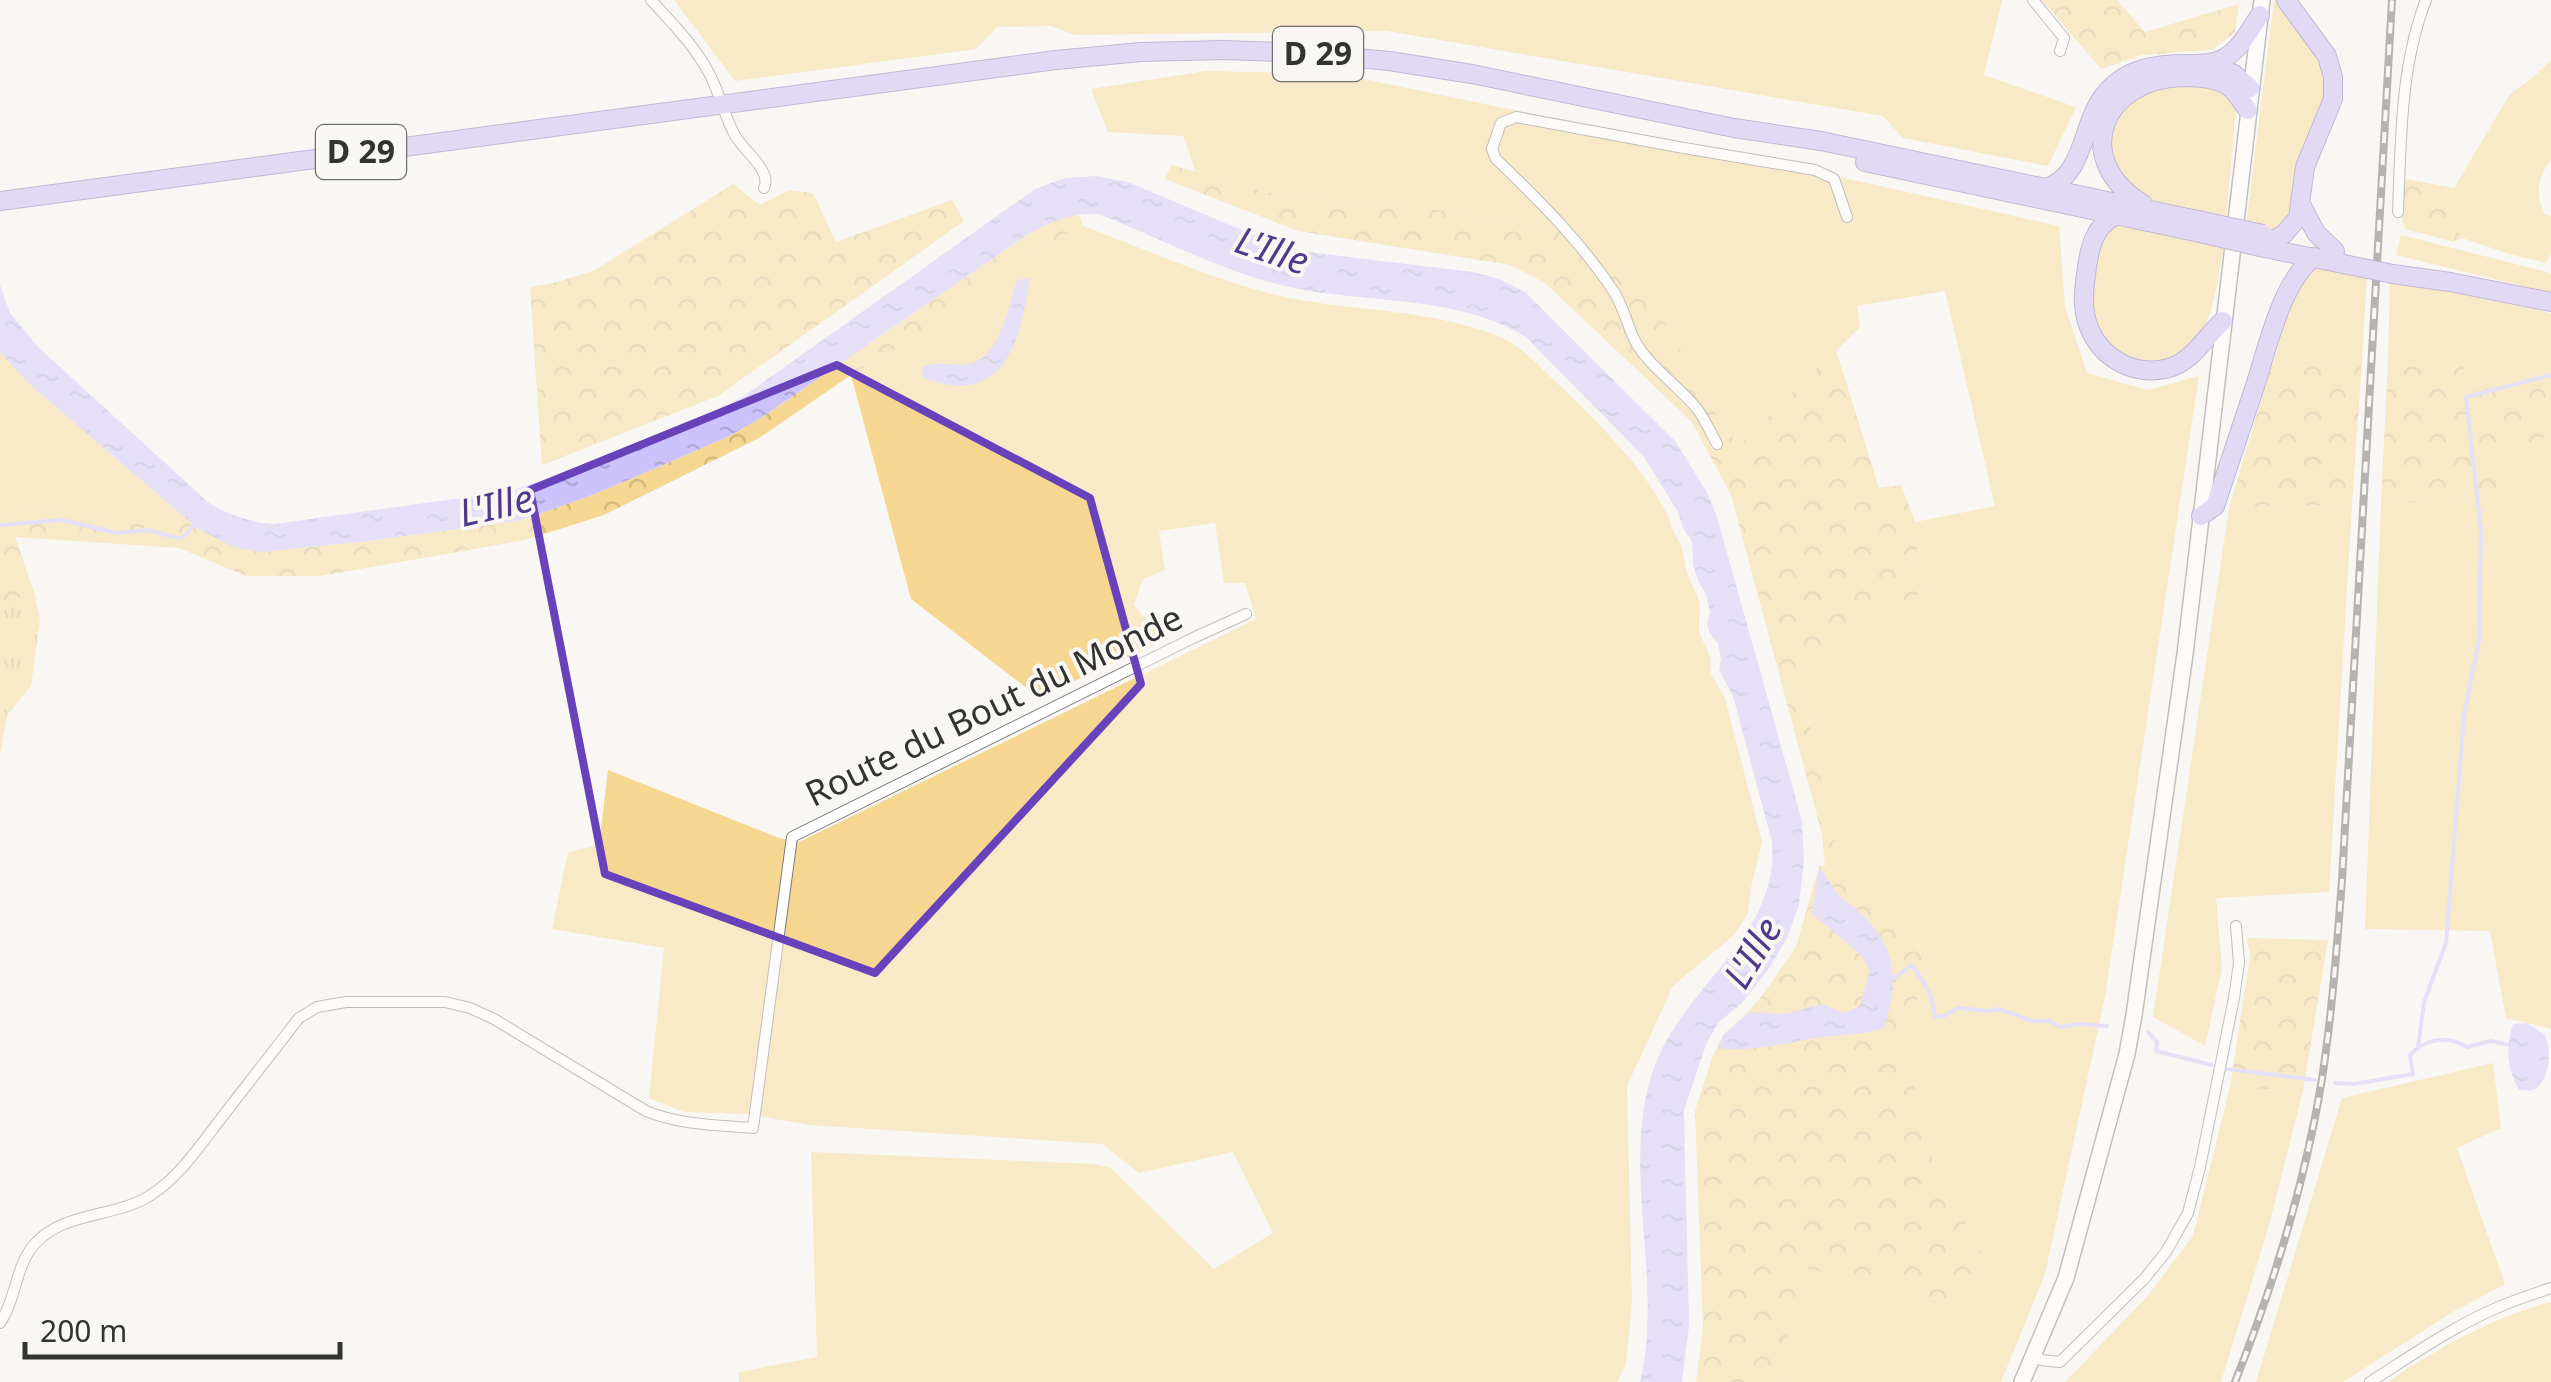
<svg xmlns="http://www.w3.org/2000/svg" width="2551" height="1382" viewBox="0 0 2551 1382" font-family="'Noto Sans',sans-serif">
	<defs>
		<pattern id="forest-crowns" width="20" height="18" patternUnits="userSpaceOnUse" patternTransform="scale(2.5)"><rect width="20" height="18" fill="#f5d791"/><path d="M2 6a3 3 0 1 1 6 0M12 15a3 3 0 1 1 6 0" fill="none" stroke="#d2b97e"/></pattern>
		<pattern id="park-tufts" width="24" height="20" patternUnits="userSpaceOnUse" patternTransform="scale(2.5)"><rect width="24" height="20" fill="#f5d791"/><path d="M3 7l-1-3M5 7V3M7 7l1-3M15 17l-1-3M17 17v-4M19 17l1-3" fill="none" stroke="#d2b97e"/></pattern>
		<pattern id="water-ripples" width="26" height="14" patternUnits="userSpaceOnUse" patternTransform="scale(2.5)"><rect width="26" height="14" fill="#cdc3fc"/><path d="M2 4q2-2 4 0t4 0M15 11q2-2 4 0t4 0" fill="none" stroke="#b0a8d8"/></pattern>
	</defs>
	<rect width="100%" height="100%" fill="#f9f7f4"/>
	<!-- grass -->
	<path fill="#f5d791" d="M674,0H2002L1984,75L2076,107L2048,166L1903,138L1883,116L1387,31L1075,35L1051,26L997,27L976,49L735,81Z
		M2274,0H2279C2291,18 2314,44 2323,63C2339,98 2306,134 2297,166C2293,183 2293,201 2290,219L2272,232L2246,225Z
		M2551,60V160C2538,176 2535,193 2544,213L2551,216V254L2546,263L2509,254L2462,238L2449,215L2453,204L2454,188L2510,94L2532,78Z
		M1206,71L1339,74L1831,175L2059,226L2065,307L2087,373L2148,390L2199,376L2105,997L2045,1274L2001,1382H1780L1801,1266L1954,1303L1986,1262L1933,1161L1901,1034L1934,962L1842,869L1797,664L1921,593L1915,522L1995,506L1945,291L1857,306L1860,327L1745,441L1728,435L1659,312L1627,270L1579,234L1438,210L1281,196L1196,172L1183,136L1108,132L1091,89Z
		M2192,83L2229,93L2236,108L2226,220L2172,209L2146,200L2128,189L2109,149L2110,127L2138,91Z
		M2120,224L2224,247C2218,271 2215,309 2203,330C2194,345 2178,358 2160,360C2148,361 2133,363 2122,357C2111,352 2101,340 2096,329C2088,307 2090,247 2107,231C2112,226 2114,226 2120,224Z
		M1083,226C1148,250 1222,284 1290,298C1360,312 1430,309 1498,336C1522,346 1538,365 1557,383C1598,423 1642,464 1668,516C1673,527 1668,520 1673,530C1681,547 1683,545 1685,565C1687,578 1695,588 1699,600C1702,613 1696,625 1701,637C1707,650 1713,656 1710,672L1725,698L1762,842L1751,888L1748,913L1734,935L1673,986L1627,1086L1632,1303L1626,1364L1617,1382H739V1372L817,1357L811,1152L1094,1164L1111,1168L1214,1269L1273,1233L1233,1152L1139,1173L1102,1144L810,1125L746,1114L684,1112L649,1098L664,948L552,929L568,852L599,845L608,770L779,838L799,842L1256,619L1245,583H1224L1215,523L1159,531L1165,570L1142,580L1134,605L1164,641L1038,697L911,599L851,375L891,352L1031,252Z
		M2401,235L2551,273V293L2396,255Z
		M2326,267L2367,275L2362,361L2274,360L2294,293L2314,268Z
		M2390,279L2551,313V370L2467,387L2388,358Z
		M0,352L27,382L176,510L159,522H132L83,513L31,509L0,516Z
		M2551,435V1029L2506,1018L2490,931L2365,929L2381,503L2505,501L2497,453Z
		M2352,504L2329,892L2216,898L2222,968L2205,1046L2153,1017L2229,508Z
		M2493,1063L2501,1128L2457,1148L2505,1284L2451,1313L2343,1382H2256L2342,1098Z
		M2230,1087L2303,1091L2268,1229L2221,1382H2065L2146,1298L2193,1236Z
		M2551,1302V1382H2388C2437,1348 2494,1317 2551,1302Z"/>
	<!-- forest -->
	<path fill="url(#forest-crowns)" d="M2042,0H2117L2145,32L2239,4L2235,32L2212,50L2142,55L2101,69Z
		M1171,165L1281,196L1438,210L1579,234L1627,270L1659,312L1728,435L1744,441L1836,350L1879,488L1901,485L1915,522L1921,593L1797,665L1842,869L1934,962L1901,1034L1933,1161L1986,1262L1955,1303L1801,1267L1780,1382H1696L1703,1327L1695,1111L1712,1058L1723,1035L1741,1019L1759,1000L1796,947L1819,866H1825L1822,834L1731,495L1692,422L1545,283L1510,265L1298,231L1165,179Z
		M2405,179L2454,188L2453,204L2449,215L2462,238L2454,242L2405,229L2402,218Z
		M733,184L760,205L789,190L813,193L836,242L952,200L964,221L718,396L542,465L530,287L558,282L595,270Z
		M1078,213L1083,226L1031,252L944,316L891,352L851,375L759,438L604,515L525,540L320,576H246L179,548L15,537L35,595H29L0,604V516L31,509L83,513L132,522H159L176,510L197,528L261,552L368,541L522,520L595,494L677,459L727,437L758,420L1027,235L1057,218Z
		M2388,358H2461L2468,387L2551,370V435L2497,454L2506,501L2381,503Z
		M2273,360L2362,361L2352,504L2229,508Z
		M2247,938L2328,940L2303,1091L2230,1087L2250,956Z"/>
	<!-- park -->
	<path fill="url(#park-tufts)" d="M29,594L35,595L40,621L31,686L7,715L0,755V604Z"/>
	<!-- water -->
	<path fill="url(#water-ripples)" d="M1095,176L1128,182L1270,242L1308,252L1473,272L1499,279L1525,292L1675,441L1707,492L1717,517L1802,821L1804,860L1799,905L1787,938L1768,970L1743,1002L1719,1022L1707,1042L1684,1110L1689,1326L1682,1382H1640C1665,1280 1618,1163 1655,1065C1685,985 1780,935 1772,842L1733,696L1719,670L1721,660L1718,643L1710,634L1707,624L1710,612L1706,594L1698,581L1693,565L1692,542L1683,528L1678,512L1644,457L1526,337C1457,295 1371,304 1294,288C1226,274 1162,239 1099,214C1070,212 1052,222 1027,235L758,420L727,437L677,459L595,494L522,520L368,541L261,552L233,547L197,528L27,382L0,352V285L10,313L38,347L209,503C230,516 250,522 274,524L511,491L604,458L703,416L741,398L1035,189L1065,178Z
		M1030,278C1022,322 1015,383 960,386C947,386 934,381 922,378L923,366C940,361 959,367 972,363C1000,355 1009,305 1017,280Z
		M1819,868C1827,876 1831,886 1838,894C1845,902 1856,908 1863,915C1899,953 1897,979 1885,1027C1865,1036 1844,1034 1822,1037C1787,1042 1754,1053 1719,1048L1723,1035L1750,1012L1785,1014L1821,1004L1844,1013L1860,1006L1870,970L1860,954L1812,914Z
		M2527,1023C2533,1027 2543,1032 2546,1037C2551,1050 2550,1080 2535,1089C2530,1092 2525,1090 2519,1090C2507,1069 2505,1048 2513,1024Z"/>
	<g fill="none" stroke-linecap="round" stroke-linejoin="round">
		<!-- stream -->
		<path stroke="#cdc3fc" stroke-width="4" d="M0,525L62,520L117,533L148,530L177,538L183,537L196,523
			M1891,980L1912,965C1926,985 1932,993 1935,1017L1944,1016L1958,1008L1990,1011L1999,1009L2032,1021H2049L2060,1027L2078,1024L2107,1026
			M2148,1032L2157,1042L2156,1051L2212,1065
			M2418,1047L2424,1002L2446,943L2464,715L2479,640L2481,530L2466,397L2551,375
			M2227,1069L2315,1080
			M2335,1083L2354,1084L2413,1074L2410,1055C2426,1038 2448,1035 2467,1047L2491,1041L2509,1045"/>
		<defs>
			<path id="minor" d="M651,0C672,23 694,45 709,73C720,93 724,117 736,137C746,153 772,171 764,188
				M2033,0L2064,38L2060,51
				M2398,212C2401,141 2400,67 2426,0
				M1717,444C1711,433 1705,420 1698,410C1679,386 1650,368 1635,341C1627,325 1624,308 1614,292C1581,242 1539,200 1496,159L1492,149L1501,123L1516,117L1684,148L1815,170L1834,179L1847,217
				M0,1323C16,1300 15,1268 33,1246C61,1211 116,1218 151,1195C179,1177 199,1147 219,1121C245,1087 272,1053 299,1018L317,1007L346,1002H445L470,1008L494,1019L646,1111C680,1125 716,1125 753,1128L792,837L1193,638L1246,614
				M2034,1354L2041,1360L2060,1362L2144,1279L2166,1252L2188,1213L2200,1167L2234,998L2239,963L2236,926
				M2370,1382C2414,1354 2458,1323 2506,1304C2521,1298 2536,1293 2551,1288"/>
			<path id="secondary" d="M2022,1382L2066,1278L2127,1054L2134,1015L2185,654L2262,0"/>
			<path id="primary" d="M2206,64L2234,74L2250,88
				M1865,162L2205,234
				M2046,188C2086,175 2081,122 2105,94C2127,67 2157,64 2189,64C2201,64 2215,64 2226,57C2241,48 2250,29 2260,15
				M0,201L1056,60L1141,52L1224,50L1304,53L1389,61L1472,74L1734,128L1821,141L2207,222
				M2143,204C2070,159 2102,79 2183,77C2198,77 2216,78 2228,86C2237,92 2241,102 2248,110
				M2301,204L2316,233L2335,251
				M2115,216C2095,226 2090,246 2087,267C2085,283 2082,298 2085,313C2092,354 2132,380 2172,367C2194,359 2206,336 2223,321
				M2260,247L2284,234L2298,218L2305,167L2333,99V77L2327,56L2286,0
				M2260,247L2368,269
				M2393,274L2450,282L2551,302
				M2201,516L2215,506C2228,467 2241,428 2254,389C2267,350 2281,282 2314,257"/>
		</defs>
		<!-- minor casing -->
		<use href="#minor" stroke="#7b7a77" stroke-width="12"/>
		<!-- secondary casing -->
		<use href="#secondary" stroke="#7b7a77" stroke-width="18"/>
		<!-- primary casing -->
		<use href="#primary" stroke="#7a69ae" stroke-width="20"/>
		<!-- minor -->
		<use href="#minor" stroke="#fff" stroke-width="10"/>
		<!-- secondary -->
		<use href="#secondary" stroke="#fff" stroke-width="15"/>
		<!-- primary -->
		<use href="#primary" stroke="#c6b6f7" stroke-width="18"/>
		<defs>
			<path id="rail" d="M2235,1382C2274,1284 2305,1183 2322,1079C2332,1013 2337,946 2342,880L2392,0"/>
		</defs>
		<!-- rail casing -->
		<use href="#rail" stroke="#626260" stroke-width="8"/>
		<!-- rail -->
		<use href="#rail" stroke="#f9f7f4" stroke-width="4" stroke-dasharray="11" stroke-linecap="butt"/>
		<defs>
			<path id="primary-bridge" d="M2207,222L2263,234
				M2205,234L2260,247
				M2368,269L2393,274"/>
		</defs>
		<!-- primary-bridge casing -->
		<use href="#primary-bridge" stroke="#7a69ae" stroke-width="20" stroke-linecap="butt"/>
		<!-- primary-bridge -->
		<use href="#primary-bridge" stroke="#c6b6f7" stroke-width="18"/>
	</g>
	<!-- marked area -->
	<path d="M0 0H2551V1382H0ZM837,365L1090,498L1141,684L875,973L605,874L530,490Z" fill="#f9f7f4" fill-opacity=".55" fill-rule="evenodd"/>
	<path fill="none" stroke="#6742ba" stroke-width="8" stroke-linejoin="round" d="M837,365L1090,498L1141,684L875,973L605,874L530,490Z"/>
	<g text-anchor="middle" stroke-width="8" stroke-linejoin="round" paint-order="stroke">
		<!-- shield labels -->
		<g fill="#f9f7f4" stroke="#6e6e6c" stroke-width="2.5">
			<rect x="1273" y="27" width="90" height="54" rx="8"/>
			<rect x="316" y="125" width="90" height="54" rx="8"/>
		</g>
		<g font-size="32" font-weight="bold" fill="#333331">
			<text x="1318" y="65">D 29</text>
			<text x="361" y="163">D 29</text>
		</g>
		<!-- street labels -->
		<g font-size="35" fill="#333331" stroke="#f9f7f4">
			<text transform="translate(994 706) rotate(-26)" y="12">Route du Bout du Monde</text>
		</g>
		<!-- water labels -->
		<g font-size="38" font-style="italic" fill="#50398a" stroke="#f9f7f4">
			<text transform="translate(1272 251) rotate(19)" y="13">L'Ille</text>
			<text transform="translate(496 506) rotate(-13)" y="13">L'Ille</text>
			<text transform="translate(1753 953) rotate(-59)" y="13">L'Ille</text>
		</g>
	</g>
	<!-- scale -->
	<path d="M25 1342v15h315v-15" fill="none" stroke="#333331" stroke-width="5"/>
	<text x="40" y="1342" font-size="30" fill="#333331" stroke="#f9f7f4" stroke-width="8" paint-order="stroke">200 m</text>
</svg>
